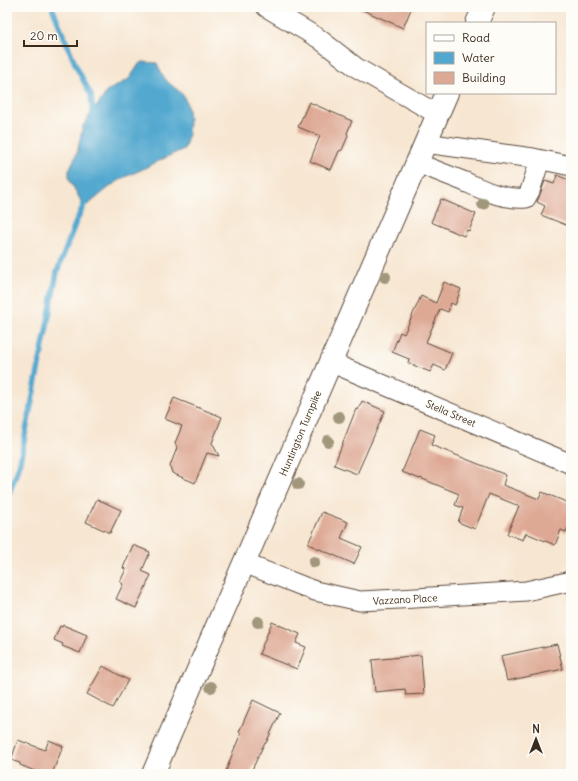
<svg xmlns="http://www.w3.org/2000/svg" width="578" height="781" viewBox="0 0 578 781" font-family="Delius,sans-serif">
	<rect width="100%" height="100%" fill="#fdfcf7"/>
	<filter id="ink" filterUnits="userSpaceOnUse"><feTurbulence type="fractalNoise" baseFrequency=".025" numOctaves="2"/><feDisplacementMap in="SourceGraphic" scale="8" xChannelSelector="R" yChannelSelector="G"/><feConvolveMatrix kernelMatrix="1 2 1 2 8 2 1 2 1" color-interpolation-filters="sRGB"/></filter>
	<filter id="wash" filterUnits="userSpaceOnUse"><feTurbulence type="fractalNoise" baseFrequency=".012" numOctaves="4" result="noise"/><feDisplacementMap in="SourceGraphic" scale="16" xChannelSelector="R" yChannelSelector="G"/><feGaussianBlur stdDeviation="0.9" result="paint"/><feColorMatrix in="noise" values="0 0 0 0 0 0 0 0 0 0 0 0 0 0 0 0 0 1.4 0 .05"/><feComposite in="paint" operator="in"/></filter>
	<g filter="url(#wash)">
		<rect width="100%" height="100%" fill="#f7e6d1"/>
		<!-- water -->
		<path fill="#53a8cf" stroke="#476976" d="M143,62L157,63C160,70 163,77 168,82C173,87 181,91 184,97C191,110 190,135 184,149L173,154L143,169L125,177L112,185L89,204L85,205L82,203L69,179V170L77,153L83,126L90,115L102,99L107,91L129,79L139,64Z"/>
		<g fill="none" stroke-linecap="round" stroke-linejoin="round">
			<!-- stream -->
			<path stroke="#53a8cf" stroke-width="5.5" d="M52,7L76,66L91,95L93,118
				M7,499L19,466L47,326L57,272L75,224L87,198"/>
		</g>
		<g id="blocks">
			<!-- building -->
			<path fill="#dea994" d="M356,7H412L403,28Z
				M309,102L352,121L347,133L348,136L342,150L339,151L331,170L310,161L320,136L298,127Z
				M557,175L571,181V227L541,215L545,206L537,202L545,181L554,184Z
				M441,199L476,214L469,231L467,230L464,236L431,222Z
				M444,282L461,289L455,305L451,303L448,312L440,309L426,342L452,353L445,370L434,365L430,372L408,363L409,359L392,352L400,332L404,334L421,296L436,303Z
				M174,398L222,417L212,443L219,456L207,453L195,483L172,473L170,466L177,448L175,443L182,426L165,419Z
				M362,401L385,411L357,474L334,465L356,409L358,410Z
				M420,429L435,435L431,445L506,475L503,485L539,499L542,492L571,504V520L566,532L561,530L555,545L526,533L523,540L507,534L519,506L489,494L475,529L458,522L463,508L455,505L459,494L420,478V479L402,472Z
				M97,499L121,510L110,533L86,522Z
				M322,512L348,522L341,538L362,547L354,564L308,544Z
				M133,545L150,552L142,571L151,575L136,608L116,599L123,584L120,582L126,569L123,568Z
				M272,622L300,634L296,643L306,647L297,669L259,654Z
				M63,625L87,635L80,653L62,646L63,644L54,640L60,626L62,627Z
				M557,644L563,669L507,681L501,656Z
				M421,655L424,694L406,695L405,689L375,692L372,660Z
				M103,666L128,680L113,708L87,694Z
				M253,700L280,713L266,743L264,744L250,774H225L233,752L241,733L239,732Z
				M18,740L45,750L49,740L63,746L52,774H42L20,765V763L11,760Z"/>
		</g>
	</g>
	<g filter="url(#ink)">
		<use href="#blocks" fill-opacity="0" stroke="#574639" stroke-width="1"/>
		<g fill="none" stroke-linecap="round" stroke-linejoin="round">
			<defs>
				<path id="minor" d="M266,7L318,38L357,68L437,114
					M425,143L533,158L571,166
					M417,163C432,169 448,175 463,181C484,190 502,200 526,198L530,191L540,160
					M330,362L571,464
					M244,563L315,591L360,601L399,599L526,591L567,582L571,580"/>
				<path id="major" d="M477,23L484,7
					M153,774L447,93"/>
			</defs>
			<!-- minor casing -->
			<use href="#minor" stroke="#574639" stroke-width="21"/>
			<!-- major casing -->
			<use href="#major" stroke="#574639" stroke-width="24"/>
			<!-- minor -->
			<use href="#minor" stroke="#fff" stroke-width="19"/>
			<!-- major -->
			<use href="#major" stroke="#fff" stroke-width="22"/>
		</g>
		<!-- trees -->
		<g fill="#a1977b">
			<circle cx="483" cy="204" r="6"/>
			<circle cx="385" cy="277" r="6"/>
			<circle cx="339" cy="417" r="6"/>
			<circle cx="328" cy="441" r="6"/>
			<circle cx="298" cy="484" r="6"/>
			<circle cx="314" cy="562" r="6"/>
			<circle cx="258" cy="622" r="6"/>
			<circle cx="211" cy="687" r="6"/>
		</g>
	</g>
	<g text-anchor="middle" stroke-width="3" stroke-linejoin="round" paint-order="stroke">
		<!-- street labels -->
		<g font-size="10" fill="#3b2a1e" stroke="#fdfcf7">
			<text transform="translate(451 413) rotate(23)" y="4">Stella Street</text>
			<text transform="translate(300 433) rotate(-67)" y="4">Huntington Turnpike</text>
			<text transform="translate(405 599) rotate(-3)" y="4">Vazzano Place</text>
		</g>
	</g>
	<!-- margin -->
	<rect width="578" height="781" fill="none" stroke="#fdfcf7" stroke-width="24"/>
	<!-- legend -->
	<rect x="426" y="22" width="130" height="72" fill="#fdfcf7" stroke="#afa8a0"/>
	<rect x="434" y="35" width="20" height="6" fill="#ffffff" stroke="#afa8a0"/>
	<text x="462" y="42" font-size="12" fill="#3b2a1e">Road</text>
	<rect x="434" y="52" width="20" height="12" fill="#53a8cf" stroke="#afa8a0"/>
	<text x="462" y="62" font-size="12" fill="#3b2a1e">Water</text>
	<rect x="434" y="72" width="20" height="12" fill="#dea994" stroke="#afa8a0"/>
	<text x="462" y="82" font-size="12" fill="#3b2a1e">Building</text>
	<!-- north arrow -->
	<g transform="translate(536 739)" stroke="#fdfcf7" stroke-width="3" paint-order="stroke">
	<path d="M0-3L7 15L0 10L-7 15Z" fill="#3b2a1e"/>
	<text y="-6" font-size="11" font-weight="bold" text-anchor="middle" fill="#3b2a1e">N</text>
	</g>
	<!-- scale -->
	<path d="M24 40v6h53v-6" fill="none" stroke="#3b2a1e" stroke-width="2"/>
	<text x="30" y="40" font-size="12" fill="#3b2a1e" stroke="#fdfcf7" stroke-width="3" paint-order="stroke">20 m</text>
</svg>
